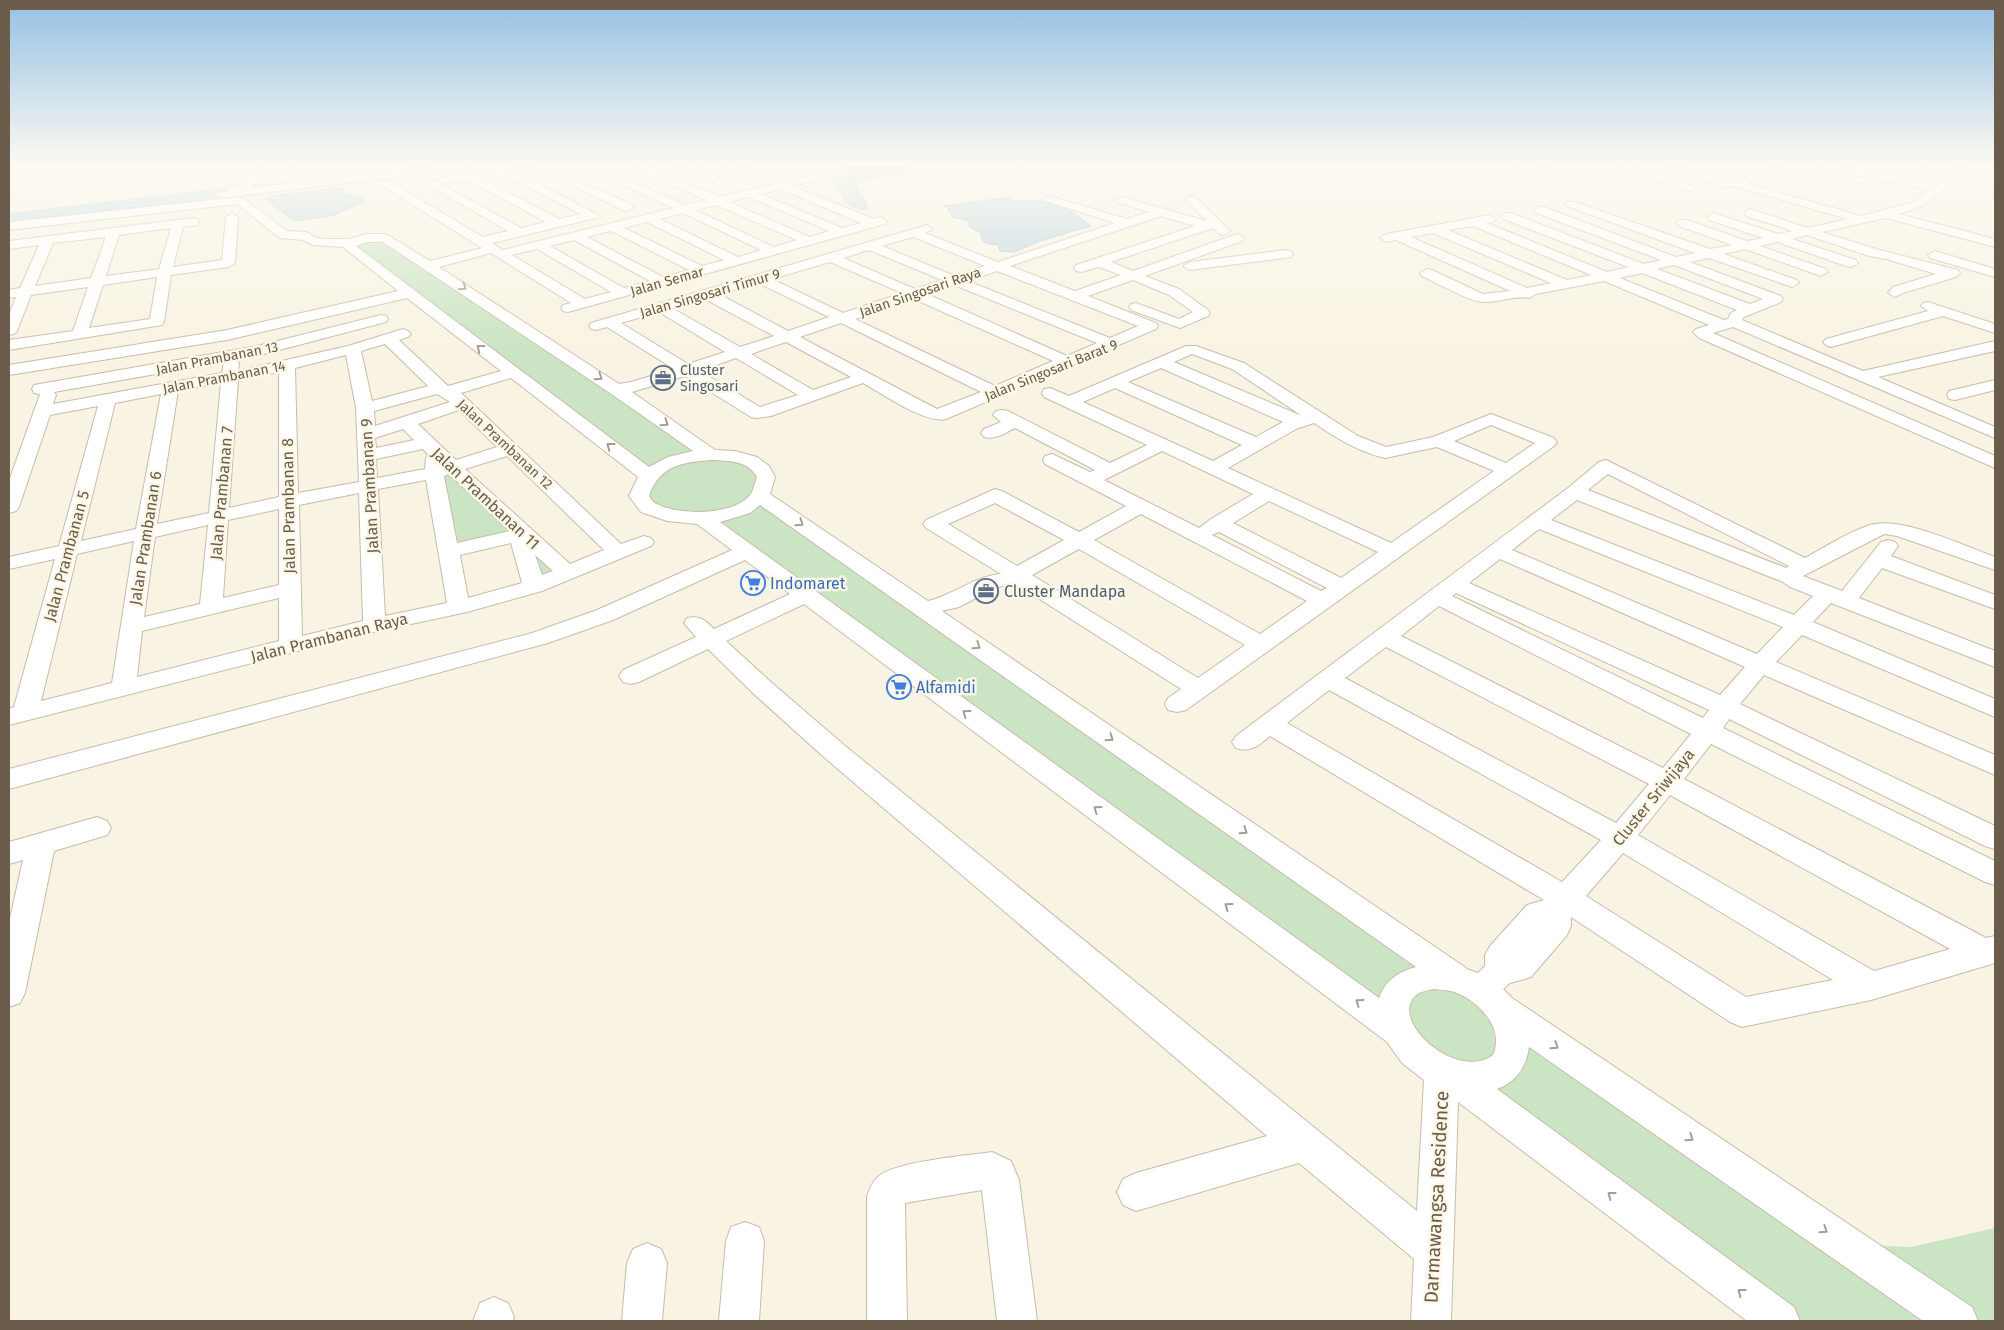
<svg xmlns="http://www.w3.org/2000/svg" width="2004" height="1330" viewBox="0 0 2004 1330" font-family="'Fira Sans',sans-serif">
	<rect width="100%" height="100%" fill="#f8f3e2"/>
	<!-- green -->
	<path fill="#cbe4c3" d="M462,166L29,217L9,219V218Z
		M377,237L626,395L711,454L759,466L760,495L1844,1244L1911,1247L1995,1228V1321H1780L703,519L644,505L648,476L349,245Z
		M436,452L566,572L534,586L519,536L448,551Z"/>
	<!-- water -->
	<path fill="#b9d4df" stroke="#a1c1cf" d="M844,166H906L909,169L911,174L870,178L856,182V188L867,204L866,210C837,206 849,195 832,180L834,176L846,172Z
		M341,188L345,190L344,193L362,198L364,200L363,203L337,213L336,215L294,221L265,199L271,196Z
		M1011,197L1008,201H1042L1073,212L1091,226L1040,241L1014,252L1000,251L998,245C990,244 983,245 981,236L982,234L970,227L967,220L952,217V213L948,211L949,208L944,206Z"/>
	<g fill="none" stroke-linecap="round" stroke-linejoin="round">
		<!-- river -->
		<path fill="#b9d4df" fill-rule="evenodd" d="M264,183L270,184L272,188L270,192L9,223V213Z"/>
		<defs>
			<path id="minor" d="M265,166H295L290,169L265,173L252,188L434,166H468L463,169L221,198L215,195L217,193L228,191L229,187L246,183L257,168Z
				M637,166H646L719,197L837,169L842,172L841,174L792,186L874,219L881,217L887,221L885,224L568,312L563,311L561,308L563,305L571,303L491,253L439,267L619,384L631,382L674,369L607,327L596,330L591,329L589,326L591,323L927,225L933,229L925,233L998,262L1115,223L1045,201L1043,199L1049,196L1127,219L1149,212L1117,202L1115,200L1121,197L1207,221L1185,199L1191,196L1195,197L1230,231L1224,235L1220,234L1213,228L1111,262L1133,271L1234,235L1238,234L1244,238L1242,241L1145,276L1179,289L1208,310L1210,313L1208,316L1180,328L1131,310L1129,307L1131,304L1136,303L1179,319L1193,312L1169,295L1133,280L1088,296L1156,323L1158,326L1156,329L946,419C925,424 883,394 863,383L771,416L757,418L751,417L685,376L632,392L715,450L735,451L757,457L769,466L775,477L770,494L928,601C953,595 975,576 1001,574L926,528L923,524L926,520L995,489L1002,491L1079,532L1126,506L1045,464L1043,460L1045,456L1052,454L1090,472L1095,470L1015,428C1005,433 995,440 984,437L981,433L984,429L1001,422L993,415L996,411L1002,410L1008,411L1110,463L1147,445L1044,397L1042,393L1044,389L1050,388L1069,396L1186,346H1196L1244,363L1358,436L1386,447L1433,437L1491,414L1554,438L1557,442L1554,446L1186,710L1177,712L1168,710L1165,704L1168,698L1181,689L1016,584L997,587L959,607L942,611L1469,970L1478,973L1485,966V955L1490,946L1527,905L1544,900L1270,736C1259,745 1251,753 1236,748L1232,742L1236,736L1568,488L1599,462L1606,460L1805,558C1825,547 1845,534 1867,526C1898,514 1964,546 1995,557V570L1897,536L1884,534L1803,576L1842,591L1881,542L1888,540L1895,542L1898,546L1891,556L1995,595V609L1882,568L1859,598L1995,651V667L1831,603L1813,622L1995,699V717L1802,635L1776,662L1995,755V775L1764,675L1740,704L1995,826V849L1985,846L1729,719L1723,728L1995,861V885L1985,882L1711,744L1684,779L1986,938L1995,936V963L1871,1000L1742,1027L1730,1022L1571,917V926L1567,935L1531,977L1510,983L1503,989L1512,998L1972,1307L1978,1321H1923L1529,1047C1526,1068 1516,1082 1497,1089L1794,1307L1800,1321H1747L1458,1102L1451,1321H1411L1414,1259L1299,1163L1136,1211L1123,1205L1117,1192L1123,1179L1136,1173L1267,1136L825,758L755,695L708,649L639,682L631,684L623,682L619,676L623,670L696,637L684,623L687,618C700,615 705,620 714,629L790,594L745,560L613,620L548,643L9,789V769L532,633L597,610L732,550L697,524L667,521L641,512L629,496L638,477L511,378L461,393L621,544L644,536L651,538L654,542L651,546L542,591L467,612L374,632L9,725V709L14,707L55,559L9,569V557L59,546L98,406L50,415L19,507L16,511L9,513V481L40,394L34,393L32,389L34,385L257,346L381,315L386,316L388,319L386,322L264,354L236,360L239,363L238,371L348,346L403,329L408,331L411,334L408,337L399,340L448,386L501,371L407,298L227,340L9,375V365L227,330L398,291L343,247L313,245L303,240L280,238L237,204L9,230V222L239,197L243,198L287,231L306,232L317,238L328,239H349L366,234H386L430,261L482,248L381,185L379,183L381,181H389L483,237L508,231L426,184L424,182L426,180H434L521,228L546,222L468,180L444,183L438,180L444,177L527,167L531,168L532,170L531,172L520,174L598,215L596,218L492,243L503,250L673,208L624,185L622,183L624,181L628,180L685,205L706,200L637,170ZM507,176L581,214L559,219L482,179ZM780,189L861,223L842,228L761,194ZM749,197L829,231L810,237L729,202ZM716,205L797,240L774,247L695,210ZM683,213L761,250L738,257L660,219ZM1161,216L1195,226L1076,265L1074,268L1076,271L1081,272L1099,267L1121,275L1075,291L1010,266ZM647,222L724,260L702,266L624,228ZM611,231L689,270L663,277L587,237ZM913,237L985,266L955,276L882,246ZM574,240L650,281L624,288L550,246ZM367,242H383L610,393L693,451L668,457L649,467L356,246ZM537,249L611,292L585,299L512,255ZM869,250L942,280L915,289L843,258ZM830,262L902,293L843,313L772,279ZM997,271L1138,326L1110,338L968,281ZM758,283L829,317L788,331L719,294ZM954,285L1097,343L1067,356L927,294ZM705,299L774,336L740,347L672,308ZM914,299L1053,361L995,386L855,319ZM659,312L725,352L688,364L621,323ZM841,323L981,392L937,409L800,337ZM786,342L851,377L813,390L751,354ZM385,344L428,386L372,401L361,351ZM1192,354L1232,369L1302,416L1174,362ZM346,355L356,408L359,482L298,493L295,368ZM736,358L798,395L760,407L700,371ZM224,362L222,373L53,404L56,395L54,392ZM1161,368L1283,422L1256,437L1128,382ZM279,372V497L229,508L238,380ZM221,383L209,513L157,524L178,391ZM1115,388L1242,445L1213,461L1083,402ZM161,394L136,529L81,541L115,403ZM437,394L450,402L375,426L374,411ZM459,410L497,447L456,460L418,424ZM1314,423C1336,438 1359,452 1385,458L1437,447L1494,471L1391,543L1228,468L1296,429ZM1491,425L1535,443L1506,463L1454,441ZM403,429L414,440L376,448L375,438ZM423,449L428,455L426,458L425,469L377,478L376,459ZM1162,451L1253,494L1211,519L1199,528L1104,480ZM507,456L604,550L570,564L465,469ZM711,460C728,461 748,460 757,477C755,482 754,488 752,492C739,516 678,516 657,504C653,503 651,499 649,496C659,466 682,462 711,460ZM449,474L510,531L457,543L444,476ZM1608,474L1789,566L1786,568L1588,490ZM426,480L447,603L385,616L378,489ZM359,493L363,621L302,636L299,505ZM1577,500L1783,582L1790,587L1813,596L1794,615L1551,520ZM1269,501L1378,552L1341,578L1233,523ZM995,503L1064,540L1017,566L948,524ZM760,505L1416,967C1398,972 1386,980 1379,998L720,522L750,513ZM279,509V585L223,598L228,520ZM1141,514L1307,601L1260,634L1094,540ZM208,525L200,604L144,617L155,537ZM1539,529L1783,627L1757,654L1512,550ZM1219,532L1327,588L1321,591L1212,535ZM134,541L112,683L41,701L77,554ZM511,543L522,583L468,598L460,555ZM1079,549L1245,645L1198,678L1032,575ZM535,555L553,571L542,575ZM1500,559L1745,667L1720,695L1469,583ZM1456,593L1709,710L1703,718L1452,596ZM279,598V641L137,677L142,631ZM804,604L1387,1042L1402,1063L1424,1080L1417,1211L844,745L772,683L726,641ZM1439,606L1691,734L1663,768L1401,636ZM1386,647L1649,784L1616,823L1345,678ZM1329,690L1601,840L1562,882L1287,723ZM1670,795L1950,949L1874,971L1638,835ZM1623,853L1833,980L1746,997L1586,896ZM1434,989C1442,990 1450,990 1457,993C1480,1002 1505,1030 1493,1055C1455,1083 1383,1016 1419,993C1423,991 1430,990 1434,989Z
				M679,166H694L730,183L728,185H720Z
				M726,166H741L762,176L756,179L752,178Z
				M1517,166H1545C1538,172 1515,176 1509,170Z
				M1616,166H1633L1694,186L1696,188L1690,191L1686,190Z
				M1783,166H1801L1800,168L1746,183L1861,216L1914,202L1929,190L1821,169L1816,166H1840L1937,184L1952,173L1928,168L1927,166H1952L1965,169L1966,171L1965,173L1922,206L1899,214L1995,239V247L1886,218L1822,232L1876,249L1958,270L1960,273L1956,277L1903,293L1895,297L1888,293L1893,287L1936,274L1886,259L1869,256L1807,235L1792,239L1856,260L1858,263L1851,267L1846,266L1777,242L1760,246L1826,269L1828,272L1821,276L1745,249L1724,254L1797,280L1799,283L1792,287L1709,258L1690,262L1781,296L1783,299L1781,302L1744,317L1742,320L1863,371L1995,341V351L1878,377L1995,427V438L1733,327L1713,333L1995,456V468L1699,338L1693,332L1696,329L1709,325L1604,281L1536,294L1529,298C1515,295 1498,303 1483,302C1468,301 1437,283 1422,276L1420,273L1427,269L1432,270L1483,294L1510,291L1396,240L1386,242L1380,238L1386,234L1490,215L1496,219L1494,222L1487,223L1607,272L1628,267L1503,219L1501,216L1503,213H1511L1644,264L1661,260L1536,213L1534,210L1540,206L1544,207L1676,257L1695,253L1567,206L1565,204L1567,202H1575L1710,249L1732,245L1679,226L1677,223L1679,220H1687L1747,241L1763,238L1709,220L1707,217L1713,213L1778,234L1793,231L1746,216L1744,213L1750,209L1808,228L1847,219L1734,186L1725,187L1670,171L1669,169L1670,167L1676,166L1725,181H1740L1741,178ZM1473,226L1591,275L1567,280L1448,230ZM1433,233L1551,283L1527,288L1411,237ZM1674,265L1763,299L1750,304L1657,269ZM1642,273L1737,310L1731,313L1728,319L1724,320L1620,278Z
				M580,182L631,204L633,207L627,211L623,210L576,187L574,185L576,183Z
				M232,213L238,217L235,263L228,267L171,275L164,322L162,325L9,350V340L73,331L88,287L31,295L17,331L14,334L9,335V315L16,297L9,298V290L20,288L39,245L9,249V241L193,218L197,219L199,222L197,225L183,227L173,267L222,260L226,217ZM171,228L159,269L106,276L119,235ZM106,237L91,278L35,286L53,243ZM157,277L150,319L89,328L103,285Z
				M1286,250L1291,251L1293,254L1291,257L1190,270L1183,266L1190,262Z
				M1935,251L1995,269V277L1930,258L1928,255Z
				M1928,302L1995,324V333L1943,316L1831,347L1826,345L1823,342L1826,339L1928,311L1921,306L1923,303Z
				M1995,380V390L1955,400L1949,399L1947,395L1949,391Z
				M97,817L107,821L111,828L107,835L54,851L25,993L20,1003L9,1007V923L23,860L9,864V842Z
				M992,1152L1011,1161L1019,1180L1037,1321H997L982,1190L905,1203L907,1321H867V1196C870,1189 872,1181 879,1176C898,1161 965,1156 992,1152Z
				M745,1222L759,1227L764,1241L759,1321H719L726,1241L731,1227Z
				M647,1243L661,1249L667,1263L662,1321H622L627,1263L633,1249Z
				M494,1297L508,1303L514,1317L513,1321H473L480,1303Z"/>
		</defs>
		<!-- minor casing -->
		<use href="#minor" stroke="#c7bcab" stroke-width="2"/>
		<!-- minor -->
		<use href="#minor" fill="#fff" fill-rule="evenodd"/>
	</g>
	<!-- one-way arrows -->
	<defs><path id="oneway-chevron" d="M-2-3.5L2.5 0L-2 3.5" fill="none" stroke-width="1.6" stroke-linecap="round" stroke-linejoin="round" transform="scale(1.25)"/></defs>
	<g stroke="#a79d94">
		<use href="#oneway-chevron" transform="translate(463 287) rotate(34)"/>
		<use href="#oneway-chevron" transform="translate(480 348) rotate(-142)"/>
		<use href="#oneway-chevron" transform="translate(599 377) rotate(34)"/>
		<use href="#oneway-chevron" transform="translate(665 423) rotate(35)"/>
		<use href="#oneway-chevron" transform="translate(610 446) rotate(-143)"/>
		<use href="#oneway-chevron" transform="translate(800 523) rotate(35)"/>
		<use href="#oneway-chevron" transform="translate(977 646) rotate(35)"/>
		<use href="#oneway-chevron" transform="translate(966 713) rotate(-144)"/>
		<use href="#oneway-chevron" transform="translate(1110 738) rotate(35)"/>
		<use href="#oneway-chevron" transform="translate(1097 809) rotate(-144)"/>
		<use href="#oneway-chevron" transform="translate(1244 831) rotate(35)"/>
		<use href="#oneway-chevron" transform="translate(1228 906) rotate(-144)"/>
		<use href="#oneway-chevron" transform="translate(1359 1002) rotate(-144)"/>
		<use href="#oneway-chevron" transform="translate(1555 1046) rotate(34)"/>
		<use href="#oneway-chevron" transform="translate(1690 1138) rotate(34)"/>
		<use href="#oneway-chevron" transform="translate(1611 1195) rotate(-143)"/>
		<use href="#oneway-chevron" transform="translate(1824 1230) rotate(34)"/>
		<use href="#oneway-chevron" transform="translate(1741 1292) rotate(-143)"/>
	</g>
	<!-- sky -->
	<linearGradient id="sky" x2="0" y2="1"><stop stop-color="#95c1e4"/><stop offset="0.47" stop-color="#fcfaf2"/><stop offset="1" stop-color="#fcfaf2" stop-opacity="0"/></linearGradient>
	<rect width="2004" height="352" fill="url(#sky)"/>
	<!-- icons -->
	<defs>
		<symbol id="office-ring" viewBox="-11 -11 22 22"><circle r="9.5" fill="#fcf7e7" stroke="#5c6f8a" stroke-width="1.5"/><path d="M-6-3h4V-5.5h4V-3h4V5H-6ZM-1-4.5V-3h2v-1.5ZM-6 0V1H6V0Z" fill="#5c6f8a"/></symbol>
		<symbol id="supermarket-ring" viewBox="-11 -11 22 22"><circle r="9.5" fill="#fcf7e7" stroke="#3f7fe0" stroke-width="1.5"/><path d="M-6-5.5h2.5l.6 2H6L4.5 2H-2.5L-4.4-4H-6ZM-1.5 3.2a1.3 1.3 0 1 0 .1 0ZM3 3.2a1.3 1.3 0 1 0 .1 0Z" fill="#3f7fe0"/></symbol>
	</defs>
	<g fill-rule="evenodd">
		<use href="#office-ring" x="649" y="364" width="28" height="28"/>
		<use href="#supermarket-ring" x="739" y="569" width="28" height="28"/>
		<use href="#office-ring" x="972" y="577" width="28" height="28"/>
		<use href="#supermarket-ring" x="885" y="673" width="28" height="28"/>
	</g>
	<g text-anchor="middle" stroke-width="5" stroke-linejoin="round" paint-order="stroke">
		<!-- far-street labels -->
		<g font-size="14" fill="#6c5c4c" stroke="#fcf7e7">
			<text transform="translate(667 281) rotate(-16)" y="5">Jalan Semar</text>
			<text transform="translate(920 292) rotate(-19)" y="5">Jalan Singosari Raya</text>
			<text transform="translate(710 293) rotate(-16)" y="5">Jalan Singosari Timur 9</text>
			<text transform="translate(217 358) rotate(-11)" y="5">Jalan Prambanan 13</text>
			<text transform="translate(1051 370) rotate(-22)" y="5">Jalan Singosari Barat 9</text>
			<text transform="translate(224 377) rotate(-11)" y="5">Jalan Prambanan 14</text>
			<text transform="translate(505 444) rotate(43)" y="5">Jalan Prambanan 12</text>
		</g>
		<!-- far-service labels -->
		<g font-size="14" fill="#4e5e75" stroke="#fcf7e7" text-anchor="start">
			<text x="680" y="375">Cluster<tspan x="680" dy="16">Singosari</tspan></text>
		</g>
		<!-- street labels -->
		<g font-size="16" fill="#6c5c4c" stroke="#fcf7e7">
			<text transform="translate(369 486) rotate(-93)" y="6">Jalan Prambanan 9</text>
			<text transform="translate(221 493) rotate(-85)" y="6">Jalan Prambanan 7</text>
			<text transform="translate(486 498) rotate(43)" y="6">Jalan Prambanan 11</text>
			<text transform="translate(288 506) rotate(-91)" y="6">Jalan Prambanan 8</text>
			<text transform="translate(145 538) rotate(-81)" y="6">Jalan Prambanan 6</text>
			<text transform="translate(66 556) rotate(-75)" y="6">Jalan Prambanan 5</text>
			<text transform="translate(329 637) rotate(-14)" y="6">Jalan Prambanan Raya</text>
			<text transform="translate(1653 797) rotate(-51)" y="6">Cluster Sriwijaya</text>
		</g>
		<!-- shop labels -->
		<g font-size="16" fill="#366cbe" stroke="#fcf7e7" text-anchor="start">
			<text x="770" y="589">Indomaret</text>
			<text x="916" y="693">Alfamidi</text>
		</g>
		<!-- service labels -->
		<g font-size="16" fill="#4e5e75" stroke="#fcf7e7" text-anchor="start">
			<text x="1004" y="597">Cluster Mandapa</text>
		</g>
		<!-- near-street labels -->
		<g font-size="19" fill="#6c5c4c" stroke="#fcf7e7">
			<text transform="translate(1436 1197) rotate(-87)" y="7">Darmawangsa Residence</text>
		</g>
	</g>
	<!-- border -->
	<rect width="2004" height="1330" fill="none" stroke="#6c5c4c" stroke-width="20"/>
</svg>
